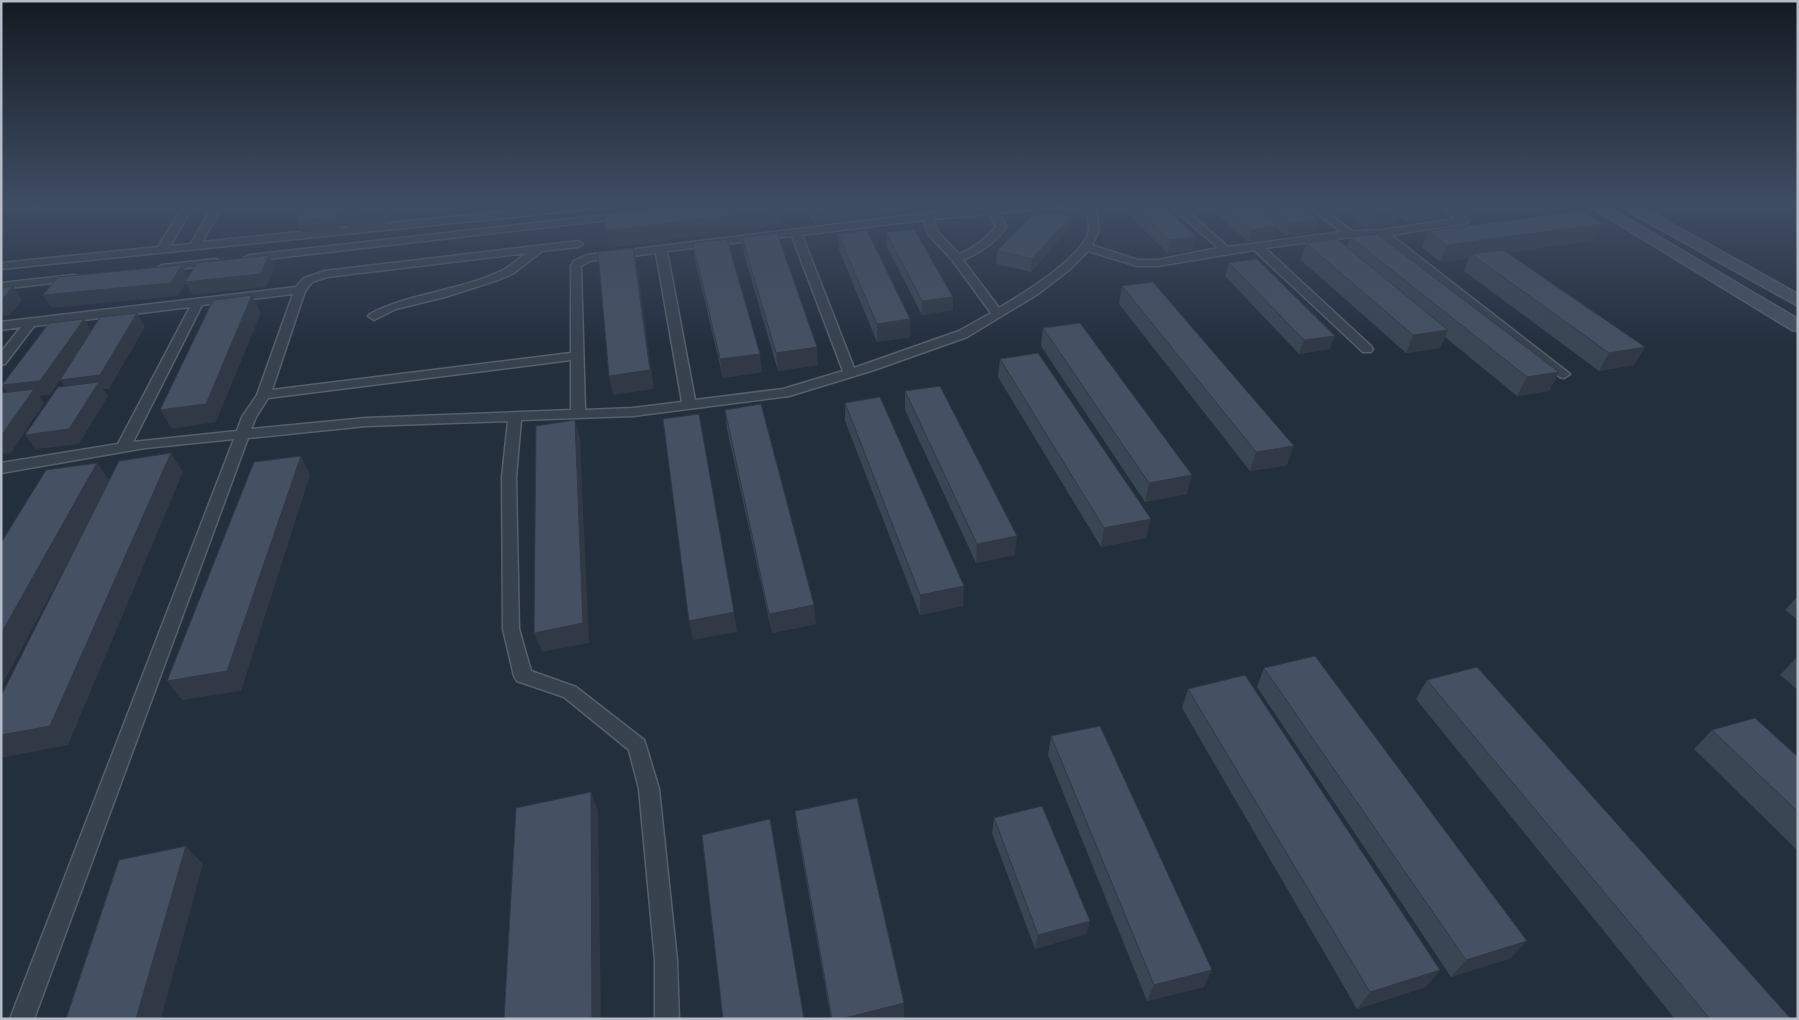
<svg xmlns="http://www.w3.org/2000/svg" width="1799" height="1020" viewBox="0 0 1799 1020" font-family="'Varela Round',sans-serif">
	<rect width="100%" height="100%" fill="#242f3e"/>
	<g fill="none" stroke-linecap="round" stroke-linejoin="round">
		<defs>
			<path id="street" d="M12,203H47L42,206L1,210V204Z
				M185,203H195L170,246L191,244L214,203H224L202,242L591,203H625L620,206L1,269V263L158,247Z
				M1039,203H1070L1065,206L1000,213L1006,227C995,243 981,252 963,260L999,308C1021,295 1085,256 1089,230C1090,222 1085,211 1084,203H1094L1099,230L1092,245L1138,260H1158L1218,248L1167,203H1178L1228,247L1341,232L1304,203H1315L1352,231L1382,230L1455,219L1433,203H1444L1468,219V223L1391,235L1570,374L1564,378L1560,377L1380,236L1350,237L1265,248L1371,346L1373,349L1371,352H1363L1254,250L1158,266H1137L1088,251L1070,269L1038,294L967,337L874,370L789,396L633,416L521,420L516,477L519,629L531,671L576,687L644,740L646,746L659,789L677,960L679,1019H655V960L639,789L629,750L564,697L517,681L514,676L503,629L502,477L508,421L366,426L248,438L34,1019H10L234,439L145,448L1,473V463L118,444L190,307L34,326L5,364L1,365V352L21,327L1,330V322L296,287L304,278L325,271L578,241L583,244L578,247L542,251L514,273L498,280L445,297L396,309L374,320L368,316L370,314C412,292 462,291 505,269C512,265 519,259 526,253L327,277L312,282L305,291L272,390L571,353V266L574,261L587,255L928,213ZM990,214L996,227C985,240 974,248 959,254L937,231L934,219ZM924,220L928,234L953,261L991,313L959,331L854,368L802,235ZM792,236L843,371L783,389L695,400L667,251ZM656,253L682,402L633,408L585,410L581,266L590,261ZM293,294L257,395L242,417L237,431L133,442L202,305ZM571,360V410L366,418L251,429L256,417L268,398Z
				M623,213L627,214V218L249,261L244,258L249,255Z
				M216,259L221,262L220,264L162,271L157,268L162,265Z
				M74,275L78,276L80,278L78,280L1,289V283Z"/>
			<path id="secondary" d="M1584,203H1601L1798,319V331L1792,330Z
				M1617,203H1634L1798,294V306L1619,206Z"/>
		</defs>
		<!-- street casing -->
		<use href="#street" stroke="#565f6c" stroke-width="3"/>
		<!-- secondary casing -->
		<use href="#secondary" stroke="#565f6c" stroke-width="3"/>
		<!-- street -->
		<use href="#street" fill="#38414e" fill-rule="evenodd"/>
		<!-- secondary -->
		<use href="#secondary" fill="#465061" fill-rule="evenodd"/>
	</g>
	<!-- wall -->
	<path fill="#3b4654" d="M806,203H907V211L814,224L807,209Z
		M936,203H986L941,209Z
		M1124,203H1160L1193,250L1167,253L1123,208Z
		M1205,203H1297L1314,232L1287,236L1277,228L1274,239L1248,242Z
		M1332,203H1437L1442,207L1437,219L1407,223L1398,216L1395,223L1366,228Z
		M1070,217L1068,230L1031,272L996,264L997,251Z
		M1428,231L1594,240L1507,253L1645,347L1634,365L1599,371L1464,271L1469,258L1441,262L1422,248Z
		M886,232L953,297V310L922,315L886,245Z
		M838,234L910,337L877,342L839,250Z
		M742,237L818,365L778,371L744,254Z
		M1350,237L1559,372L1549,391L1517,396L1445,337L1440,348L1406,353L1301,260L1306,243L1347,247Z
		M693,243L762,372L723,378L695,260Z
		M1229,263L1330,349L1299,354L1225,276Z
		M1122,286L1287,465L1250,471L1119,304Z
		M1043,328L1187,494L1145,502L1041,346Z
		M1000,359L1146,538L1101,547L998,377Z
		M905,391L1015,555L976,563L905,410Z
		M845,403L963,606L920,615L845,421Z
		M725,410L816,624L772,633L727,429Z
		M1798,596V620L1785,610Z
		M1798,656V690L1780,675Z
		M1264,668L1511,958L1451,977L1257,687Z
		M1427,680L1791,1019H1675L1416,699Z
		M1188,689L1426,987L1357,1009L1182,708Z
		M1712,730L1798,757V851L1694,749Z
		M1051,736L1204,987L1147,1001L1048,755Z
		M795,811L904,1019H831L797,829Z
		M994,818L1090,921L1086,934L1035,949L992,833Z"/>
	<!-- shaded-wall -->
	<path fill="#303945" d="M385,203H394L386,225L349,228L347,223L341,224L339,229L301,233L296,220H299L295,212L336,211Z
		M876,203H907V211L814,224V211Z
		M941,203H986L941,209Z
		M1442,207L1437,219L1407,223L1412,210Z
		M779,209L780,225L609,248L606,231Z
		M1399,211L1395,223L1366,228L1370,215Z
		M1070,217L1068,230L1031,272L1032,259Z
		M1318,220L1314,232L1287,236L1290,223Z
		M1602,224L1594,240L1475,257L1471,254L1469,258L1441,262L1447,245Z
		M1278,226L1274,239L1248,242L1251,230Z
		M1196,237L1193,250L1167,253L1170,240Z
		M633,248L637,264L654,389L613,395L609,376Z
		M269,255L275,268L266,287L192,295L186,283L178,296L52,308L43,295L182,265L189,278Z
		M13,286L22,300L10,315L1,316V301Z
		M252,295L261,313L216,422L172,429L160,410Z
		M953,297V310L922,315V301Z
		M137,313L145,327L109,389H103L108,396L79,444L36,449L25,435L69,394L60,380L50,395L39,396L44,403L11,453L1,454V436L12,399L2,385L84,319L92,332Z
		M910,319V337L877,342V324Z
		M1448,330L1440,348L1406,353L1413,335Z
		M1335,336L1330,349L1299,354L1304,340Z
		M817,347L818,365L778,371L776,353Z
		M1645,347L1634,365L1599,371L1609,353Z
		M760,354L762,372L723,378L720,359Z
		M1559,372L1549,391L1517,396L1527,377Z
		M575,420L580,439L589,643L542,652L534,633Z
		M1294,446L1287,465L1250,471L1256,452Z
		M171,453L183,472L68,745L1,758V735Z
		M301,456L310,475L241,691L182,700L167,681Z
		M97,463L111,482L1,687V634Z
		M1192,475L1187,494L1145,502L1149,483Z
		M1151,519L1146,538L1101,547L1104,528Z
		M1017,536L1015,555L976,563L977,544Z
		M964,586L963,606L920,615V595Z
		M814,605L816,624L772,633L769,614Z
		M734,612L737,632L693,640L689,621Z
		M591,792L598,811L601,1019H592Z
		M186,846L203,864L161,1019H136Z
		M1090,921L1086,934L1035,949L1038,935Z
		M1527,941L1511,958L1451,977L1466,960Z
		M1212,970L1204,987L1147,1001L1154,985Z
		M1440,970L1426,987L1357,1009L1370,992Z
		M904,1003V1019H841Z"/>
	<!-- building -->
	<path fill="#455162" stroke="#303945" d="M300,203H385L381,212L344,216L346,210L336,211L334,217L296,220L300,212H295Z
		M698,203H776L779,209L606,231L604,215Z
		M809,203H876L814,211Z
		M1132,203H1160L1196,237L1170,240Z
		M1222,203H1251L1278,226L1251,230Z
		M1266,203H1297L1318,220L1290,223Z
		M1353,203H1388L1399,211L1370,215Z
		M1401,203H1437L1442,207L1412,210Z
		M1037,210L1070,217L1032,259L997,251Z
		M1580,211L1602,224L1447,245L1428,231Z
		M914,229L953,297L922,301L886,232Z
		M867,230L910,319L877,324L838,234Z
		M777,233L817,347L776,353L742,237Z
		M1377,234L1559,372L1527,377L1350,237Z
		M727,239L760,354L720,359L693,243Z
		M1337,239L1448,330L1413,335L1306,243Z
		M633,248L650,370L609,376L598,252Z
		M1503,250L1645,347L1609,353L1471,254Z
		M269,255L260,274L185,282L197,263Z
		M1257,259L1335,336L1304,340L1229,263Z
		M182,265L171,283L43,295L58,277Z
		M1153,282L1294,446L1256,452L1122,286Z
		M13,286L1,301V288Z
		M252,295L206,404L160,410L213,300Z
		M137,313L100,375L60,380L100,317Z
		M84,319L40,381L2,385L49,323Z
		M1080,323L1192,475L1149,483L1043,328Z
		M1038,353L1151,519L1104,528L1000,359Z
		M99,382L69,429L25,435L58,387Z
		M940,386L1017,536L977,544L905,391Z
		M34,389L1,436V393Z
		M880,397L964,586L920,595L845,403Z
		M761,404L814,605L769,614L725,410Z
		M699,414L734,612L689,621L663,419Z
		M575,420L583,623L534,633L536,426Z
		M171,453L50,726L1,735V696L119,461Z
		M301,456L227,671L167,681L254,462Z
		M97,463L1,634V543L46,470Z
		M1315,656L1527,941L1466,960L1264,668Z
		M1477,667L1791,1019H1710L1427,680Z
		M1245,675L1440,970L1370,992L1188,689Z
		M1755,718L1798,757V812L1712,730Z
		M1100,726L1212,970L1154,985L1051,736Z
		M591,792L592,1019H504L516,808Z
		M857,798L904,1003L841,1019H832L795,811Z
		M1042,806L1090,921L1038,935L994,818Z
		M770,819L804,1019H723L702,835Z
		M186,846L136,1019H66L119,860Z"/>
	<!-- sky -->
	<linearGradient id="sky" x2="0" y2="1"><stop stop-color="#141a22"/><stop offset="0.59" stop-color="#3f4d63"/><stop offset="1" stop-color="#3f4d63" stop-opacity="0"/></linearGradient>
	<rect width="1799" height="346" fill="url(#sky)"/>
	<!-- border -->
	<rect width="1799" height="1020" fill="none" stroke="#b4bcc9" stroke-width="5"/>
</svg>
